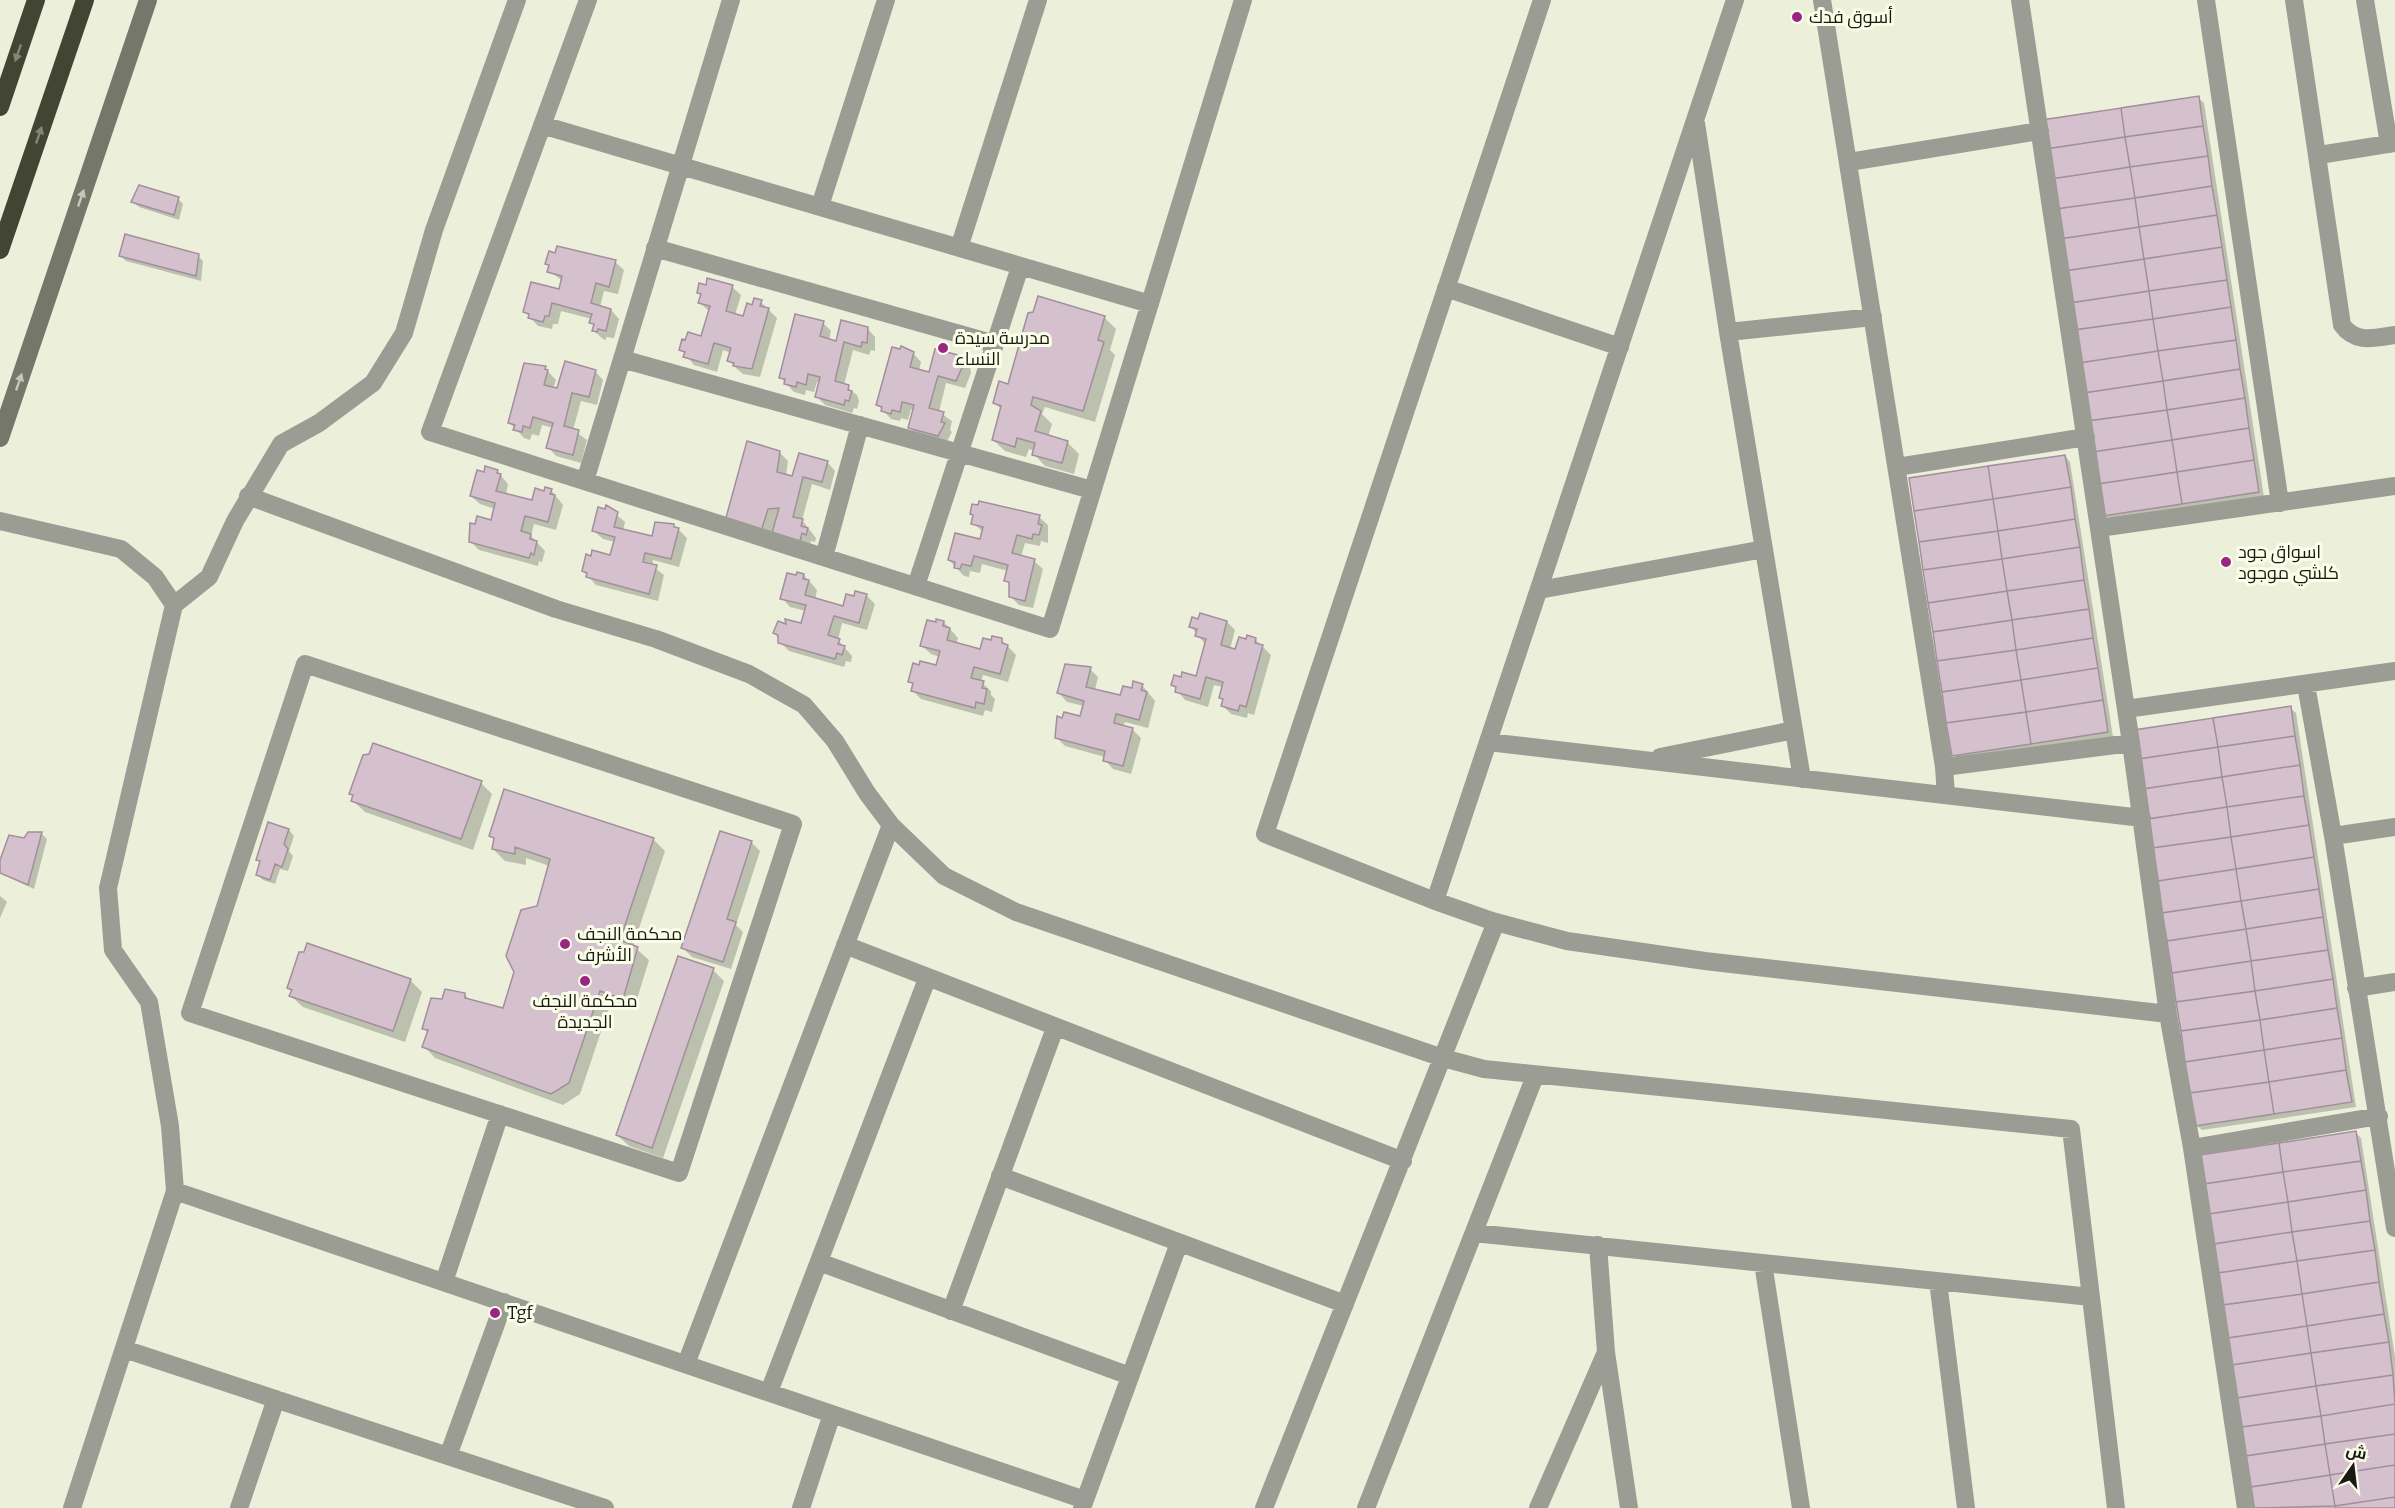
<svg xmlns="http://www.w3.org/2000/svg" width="2395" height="1508" viewBox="0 0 2395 1508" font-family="Bitter,Cairo,serif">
	<rect width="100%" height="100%" fill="#ecf0da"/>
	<!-- shadow -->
	<path fill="#0003" d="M2198,98L2204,103L2264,497L2110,521L2104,515Z
		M178,199L183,204L179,220L139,207L133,202Z
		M121,256H198L203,261L201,281L126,261Z
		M615,262L624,270L618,294L604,291L600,307L611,310L619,319L614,338L606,337V340L603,339L594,331L592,319L561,311L558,324H553L552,329L538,326L525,312L560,291L563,281L549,271L550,267L547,264Z
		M707,286L732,287L741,295L735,315L744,318L761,302L777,318L760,377L743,374L737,369L729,361L731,353L723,350L717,372L694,365L681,349L702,338L710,312L700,303L702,296L698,292Z
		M1104,317L1116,329L1110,350L1115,355L1095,422L1045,407L1042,414L1052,424L1048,437L1067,442L1079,454L1074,474L1045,466L1034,454L1035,451L1029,449L1026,457L1005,451L993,440L1002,410L995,403L1009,386Z
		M823,323L831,331L829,340L837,342L867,328L875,337V351L871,350L869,355L853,350L844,385L857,395L859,401L857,409L854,408L852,413L825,405L817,397L820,382H817L814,392L806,390L805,395L794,392L780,377Z
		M913,353L921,362L919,371L930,374L961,357L970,366L971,373L965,388L946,383L939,412L952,421L950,430L952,432L946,443L918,436L910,428L914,411L911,409L908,420L901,418L900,421L891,419L878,405Z
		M545,368L556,380L553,389L558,390L595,371L603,380L597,405L581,401L573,430L587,440L581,463L556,456L548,447L553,428L542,425L539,436L532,434L530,440L524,438L510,423Z
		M779,452L788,461L786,476L793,478L827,462L835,471L830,490L812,484L802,520L816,538L815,542L811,541L809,548L783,541L772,531L769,543L734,533Z
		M2065,456L2070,462L2113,737L1958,760L1953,755Z
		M497,471L508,484L506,495L533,502L551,490L563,505L556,530L534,524L531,536L545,551L542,562L539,561L538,566L479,550L470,541L492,521L495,509L480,504L471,496L485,473Z
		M607,507L625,522L623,531L653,538L678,529L687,538L679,567L653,560L652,566L664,575L658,601L596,585L583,571L611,557L615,542L603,539L594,531Z
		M1039,517L1048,525V543L1041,541L1040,546L1025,543L1021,557L1034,561L1043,569L1033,608L1019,605L1010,596V585L1006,580L1008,571L982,564L980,573L970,571L969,577L964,576L949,560L981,541L983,532L973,523Z
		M788,574L804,575L817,590L815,600L844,607L855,598L866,595L875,604L867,630L842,623L838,640L852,656L851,662L846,661L844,667L789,651L780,642L775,633L788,626L802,625L806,611L790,607L782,598Z
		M928,621L944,622L958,638L956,644L981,650L992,641L1001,639L1016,655L1008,682L983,675L981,682L991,691V695L995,699L992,712L985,710L983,716L921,699L912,690L914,685L910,682L938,667L940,657L931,654L922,646Z
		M1227,622L1235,630L1230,649L1236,651L1247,641L1255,639L1271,655L1254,715L1248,713L1247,718L1231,714L1223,706L1224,701L1220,698L1223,687L1214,685L1208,707L1185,700L1173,685L1182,679L1197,678L1206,645L1191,627Z
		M1090,669L1098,677L1095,690L1121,697L1142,685L1155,701L1148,728L1125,722L1123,727L1132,729L1141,738L1131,774L1113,769L1105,760V757L1065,746L1056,737L1081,718L1084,706L1067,702L1059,693Z
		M2290,708L2296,713L2356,1107L2202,1130L2196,1125Z
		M481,783L492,794L473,850L365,812L353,801L354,797L351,793Z
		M269,824L289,830L294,836L289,851L293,856L288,871L280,869L275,884L263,880L258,875L261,863L257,859Z
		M721,832L752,843L760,851L736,925L743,932L731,969L692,957L683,948Z
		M29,833L42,834L47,839L34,889L0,873V864Z
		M491,836L653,839L665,851L633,946L649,960L634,1009L611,1002L580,1094L563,1105L435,1058L424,1046L428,1033L424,1029L443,1000L464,994L471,1001L504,1010L538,907L550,866L526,858V865L505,861L493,849L495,840Z
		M0,896L7,902L0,918Z
		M713,970L724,981L663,1158L629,1146L617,1135Z
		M410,980L422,992L405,1042L303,1007L291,996L292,992L288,988Z
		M2356,1133L2361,1138L2395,1357V1508H2256L2202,1156Z"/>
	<!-- building -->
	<path fill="#d5c1ce" stroke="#a28f9c" stroke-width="1.5" d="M2199,96L2203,126L2125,137L2121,108Z
		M2121,108L2125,137L2046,149L2042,120Z
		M2203,126L2208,156L2130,167L2125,137Z
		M2125,137L2130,167L2051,179L2046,149Z
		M2208,156L2212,186L2135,198L2130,167Z
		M2130,167L2135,198L2056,209L2051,179Z
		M139,185L179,197L174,215L131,202Z
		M2212,186L2217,215L2139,227L2135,198Z
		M2135,198L2139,227L2060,239L2056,209Z
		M2217,215L2222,247L2144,259L2139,227Z
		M2139,227L2144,259L2065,271L2060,239Z
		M125,234L199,254L196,276L119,256Z
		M557,246L616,260L609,287L596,283L591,303L611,309L606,331L598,329L597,332L592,331L594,324L589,323L592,314L552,303L549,316H545L543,322L528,318L529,314L523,312L531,282L559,289L562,276L547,272L549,265L545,264L549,251L555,253Z
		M2222,247L2227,280L2149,291L2144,259Z
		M2144,259L2149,291L2070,303L2065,271Z
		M707,278L733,285L726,311L743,316L747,303L752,305L754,298L762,300L760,306L769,308L752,369L733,366L734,363L727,361L731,348L714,343L708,364L683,357L685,352L679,350L682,339L685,340L688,332L701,336L710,306L698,303L701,294L697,293L699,283L706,285Z
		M2227,280L2231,307L2153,319L2149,291Z
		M2149,291L2153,319L2074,330L2070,303Z
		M1038,296L1105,316L1098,340L1104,342L1083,411L1033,397L1031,405L1041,411L1035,431L1068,441L1062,463L1032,455L1035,443L1017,438L1015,447L992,440L1001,406L993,403L999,381L1008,384L1028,313L1033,312Z
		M2231,307L2236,340L2158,351L2153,319Z
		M795,314L824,321L820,336L836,341L841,320L868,327L867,343L862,342L861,347L844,342L835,381L849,385L848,390L852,391L849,401L845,400L844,405L815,397L820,377L808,374L806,385L797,382L796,387L784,384L785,379L779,378Z
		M2153,319L2158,351L2079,363L2074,330Z
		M2236,340L2240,369L2163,381L2158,351Z
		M901,346L914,352L910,367L929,372L935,349L962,356L961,362L964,363L956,381L938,376L929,408L944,412L941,422L945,423L938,436L908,428L914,405L902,402L900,412L892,410L891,414L881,411L882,407L876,405L892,347L900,349Z
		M2158,351L2163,381L2084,393L2079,363Z
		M565,361L596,370L589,397L572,393L564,426L579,430L573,455L546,448L553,423L533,417L530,428L523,426L522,432L513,430L515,425L508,423L524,363L546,366L545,369L548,370L544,385L557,388Z
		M2240,369L2245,398L2167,410L2163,381Z
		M2163,381L2167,410L2088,421L2084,393Z
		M2245,398L2249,428L2172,440L2167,410Z
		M2167,410L2172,440L2093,452L2088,421Z
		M2249,428L2254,460L2177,472L2172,440Z
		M2172,440L2177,472L2098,484L2093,452Z
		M747,441L780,451L777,472L792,476L799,453L828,461L822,482L803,477L793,517L803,519L801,526L808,528L806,535L802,533L800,541L772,533L779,508L768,509L760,535L724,525Z
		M2065,455L2071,487L1993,499L1988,466Z
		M2254,460L2259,492L2182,504L2177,472Z
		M485,466L498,470L497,473L501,474L496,491L532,500L535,488L544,491L545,487L552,489L550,494L555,495L548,522L525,516L521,531L531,534L530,539L537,541L534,555L531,553L529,558L469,542L470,523L475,524L477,516L491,520L495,503L470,496L477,470L484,472Z
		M1988,466L1993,499L1914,511L1909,478Z
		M2177,472L2182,504L2103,516L2098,484Z
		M2071,487L2075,519L1998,531L1993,499Z
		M1993,499L1998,531L1919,542L1914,511Z
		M979,501L1040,515L1038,524L1042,525L1039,535L1033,534L1032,539L1017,535L1012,553L1035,559L1025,601L1009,597V582L1004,581L1008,565L974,556L971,566L962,564L960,569L954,568L955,562L948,560L955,533L980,539L983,527L971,524L973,515L970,514L972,504L978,505Z
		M606,505L618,512L614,527L652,536L655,522L674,524V527L679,528L671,559L645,553L643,562L657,565L649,594L586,577L587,573L582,571L586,554L591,556L592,550L610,555L615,537L592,531L598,507L605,509Z
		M2075,519L2080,547L2002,559L1998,531Z
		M1998,531L2002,559L1923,570L1919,542Z
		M2080,547L2084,580L2007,591L2002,559Z
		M2002,559L2007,591L1928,603L1923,570Z
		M797,572L804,574L803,579L809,580L805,595L843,606L846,594L854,596L855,591L867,594L859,623L834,616L828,635L840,639L838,644L845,646L842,655L837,653L835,659L778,643V635L773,633L778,621L786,624L785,619L801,623L806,605L780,599L787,573L796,575Z
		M2084,580L2089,609L2012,620L2007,591Z
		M2007,591L2012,620L1933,632L1928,603Z
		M2089,609L2093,638L2016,650L2012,620Z
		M1200,613L1227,621L1221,645L1235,649L1239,637L1246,639L1247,635L1256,638L1255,643L1263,645L1246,707L1240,705L1238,711L1221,706L1223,699L1219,698L1223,682L1206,677L1200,699L1175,692L1176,687L1171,685L1174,675L1181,677L1182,672L1196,676L1206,639L1195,636L1197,629L1189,627L1192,617L1198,619Z
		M936,619L944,621L943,626L950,628L947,640L980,649L983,638L991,640L992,636L1002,638V643L1008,645L1000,674L974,667L971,678L984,681L982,688L987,689L984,704L976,702L975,708L911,691L913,683L908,682L913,663L919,665L920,661L936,665L940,651L920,646L927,620L936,622Z
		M2012,620L2016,650L1937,661L1933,632Z
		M2093,638L2098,668L2021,680L2016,650Z
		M2016,650L2021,680L1942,692L1937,661Z
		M1065,664L1091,667L1086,687L1120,695L1123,686L1132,688L1133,681L1143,684L1141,690L1147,692L1139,720L1116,714L1114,723L1133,728L1123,766L1103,761L1105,751L1055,738L1057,716L1062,718L1064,712L1080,716L1084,701L1057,693Z
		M2098,668L2103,700L2026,712L2021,680Z
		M2021,680L2026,712L1946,723L1942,692Z
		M2103,700L2108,732L2031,744L2026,712Z
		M2291,706L2295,736L2218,747L2213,718Z
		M2026,712L2031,744L1952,756L1946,723Z
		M2213,718L2218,747L2139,759L2134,730Z
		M2295,736L2300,765L2222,777L2218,747Z
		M373,743L482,781L461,839L351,801L353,795L349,794L363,755L369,754Z
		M2218,747L2222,777L2143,789L2139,759Z
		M2300,765L2304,796L2227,807L2222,777Z
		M2222,777L2227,807L2148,819L2143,789Z
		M504,789L654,838L620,940L638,947L623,999L600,991L569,1083L551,1094L422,1047L428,1030L422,1029L431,998L442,999L445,989L465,993V998L503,1008L514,972L506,956L521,910L537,906L550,859L515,847V854L492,849L494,838L489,836Z
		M2304,796L2309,825L2231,837L2227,807Z
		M2227,807L2231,837L2152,848L2148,819Z
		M268,822L289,829L284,844L288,849L282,867L275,864L270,880L256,875L260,861L256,860Z
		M2309,825L2314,857L2236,869L2231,837Z
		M720,831L752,841L727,919L736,922L723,962L681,948Z
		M28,832H42L28,885L0,873V860L9,835L24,838Z
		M2231,837L2236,869L2158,881L2152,848Z
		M2314,857L2319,889L2241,901L2236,869Z
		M2236,869L2241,901L2162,913L2158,881Z
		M2319,889L2323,917L2246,929L2241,901Z
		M2241,901L2246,929L2167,941L2162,913Z
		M2323,917L2328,950L2251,961L2246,929Z
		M2246,929L2251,961L2172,973L2167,941Z
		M307,943L411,979L393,1031L289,996L292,990L287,988L299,952H304Z
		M2328,950L2333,979L2255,991L2251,961Z
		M678,956L714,968L652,1148L616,1135Z
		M2251,961L2255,991L2176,1002L2172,973Z
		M2333,979L2337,1008L2260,1020L2255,991Z
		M2255,991L2260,1020L2181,1031L2176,1002Z
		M2337,1008L2342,1038L2264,1050L2260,1020Z
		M2260,1020L2264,1050L2185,1062L2181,1031Z
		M2342,1038L2346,1070L2269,1082L2264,1050Z
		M2264,1050L2269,1082L2190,1093L2185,1062Z
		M2346,1070L2352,1102L2274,1114L2269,1082Z
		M2269,1082L2274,1114L2195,1126L2190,1093Z
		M2356,1131L2361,1161L2283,1172L2279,1143Z
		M2279,1143L2283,1172L2204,1184L2200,1155Z
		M2361,1161L2366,1190L2288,1202L2283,1172Z
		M2283,1172L2288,1202L2209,1214L2204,1184Z
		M2366,1190L2370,1221L2292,1232L2288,1202Z
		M2288,1202L2292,1232L2214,1244L2209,1214Z
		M2370,1221L2375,1250L2297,1261L2292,1232Z
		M2292,1232L2297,1261L2218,1273L2214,1244Z
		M2375,1250L2379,1282L2302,1294L2297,1261Z
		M2297,1261L2302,1294L2223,1305L2218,1273Z
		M2379,1282L2384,1314L2307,1326L2302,1294Z
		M2302,1294L2307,1326L2228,1338L2223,1305Z
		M2384,1314L2389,1342L2311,1353L2307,1326Z
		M2307,1326L2311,1353L2232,1365L2228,1338Z
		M2389,1342L2393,1375L2316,1386L2311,1353Z
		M2311,1353L2316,1386L2237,1398L2232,1365Z
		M2393,1375L2395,1404L2321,1416L2316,1386Z
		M2316,1386L2321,1416L2242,1427L2237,1398Z
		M2395,1404V1434L2325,1444L2321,1416Z
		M2321,1416L2325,1444L2246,1456L2242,1427Z
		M2395,1434V1465L2330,1475L2325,1444Z
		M2325,1444L2330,1475L2251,1487L2246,1456Z
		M2395,1465V1497L2335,1506L2330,1475Z
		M2330,1475L2335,1506L2254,1508L2251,1487Z
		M2395,1497V1508H2335V1506Z"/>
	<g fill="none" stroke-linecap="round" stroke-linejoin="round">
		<!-- street -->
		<path stroke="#9b9d94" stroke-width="18" d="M588,0L430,432L1050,629L1243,0
			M1542,0L1265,834L1435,901L1492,921L1567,941L1705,961L2168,1014
			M1822,0L1944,767L1946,795
			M2020,0L2131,743L2168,1014L2192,1148L2246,1508
			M2206,0L2280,503
			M2294,0L2342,325C2356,344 2374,338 2395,335
			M2365,0L2389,144
			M1696,123L1728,332L1802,779
			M542,125L1150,304
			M2319,155L2395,143
			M1849,162L2040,131
			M820,206L886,0
			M655,248L995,344
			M959,248L1038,0
			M1446,288L1620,347
			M1728,332L1873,317
			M622,359L1092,490
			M1897,467L2086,437
			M585,481L731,0
			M248,496L556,609L656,639L749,674L804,705L835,741L867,793L891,825L944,876L1016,912L1443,1058L1484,1069L2071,1129L2116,1508
			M0,521L121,549L155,577L174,605L108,888L113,950L149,1002L170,1126L175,1191L72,1508
			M2099,528L2395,486
			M824,557L860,425
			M916,586L1020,267
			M1539,590L1764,549
			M174,605L209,577L235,521L281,444L319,423L373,383L404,333L434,230L517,0
			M305,664L793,824L679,1173L190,1013Z
			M2306,685L2333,836L2395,1228
			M2126,709L2395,671
			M1488,742L2142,818
			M1660,757L1794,730
			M1944,767L2131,743
			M2333,836L2395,827
			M1435,901L1735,0
			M845,945L1403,1161
			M2356,988L2395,982
			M2192,1148L2379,1116
			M1000,1176L1345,1304
			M175,1191L1085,1500
			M1474,1233L2091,1297
			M819,1262L1130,1376
			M1763,1263L1801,1508
			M1938,1281L1966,1508
			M444,1282L500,1114
			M951,1311L1055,1028
			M124,1349L605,1508
			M1606,1352L1629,1508
			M686,1364L891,825
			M769,1392L927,979
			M448,1456L504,1302
			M239,1508L276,1399
			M801,1508L832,1414
			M1082,1508L1179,1243
			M1264,1508L1496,922
			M1366,1508L1535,1076
			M1538,1508L1606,1352L1598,1245"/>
		<!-- secondary -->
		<path stroke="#74776a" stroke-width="18" d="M0,438L148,0"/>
		<!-- highway -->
		<path stroke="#424533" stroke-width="18" d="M0,107L36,0
			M0,250L85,0"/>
	</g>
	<!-- one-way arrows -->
	<defs><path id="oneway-solid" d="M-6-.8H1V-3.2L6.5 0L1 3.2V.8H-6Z" transform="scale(1.5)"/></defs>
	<g fill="#828672">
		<use href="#oneway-solid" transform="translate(18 53) rotate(109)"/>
		<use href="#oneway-solid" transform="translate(39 135) rotate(-71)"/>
	</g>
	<g fill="#c4c8b6">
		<use href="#oneway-solid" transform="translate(81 198) rotate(-71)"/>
		<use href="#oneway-solid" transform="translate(19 382) rotate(-71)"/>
	</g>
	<!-- markers -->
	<g fill="#992683" stroke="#fafee8" stroke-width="2">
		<circle cx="1797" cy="17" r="6"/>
		<circle cx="943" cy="348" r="6"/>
		<circle cx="2226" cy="562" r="6"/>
		<circle cx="565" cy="944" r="6"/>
		<circle cx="585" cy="981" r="6"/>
		<circle cx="495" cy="1313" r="6"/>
	</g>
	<g text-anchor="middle" stroke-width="6" stroke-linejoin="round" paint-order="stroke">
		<!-- poi labels -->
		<g font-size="18" fill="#181912" stroke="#fafee8" text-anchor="start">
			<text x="1809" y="23">أسوق فدك</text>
			<text x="955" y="344">مدرسة سيدة<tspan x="955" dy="21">النساء</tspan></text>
			<text x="2238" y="558">اسواق جود<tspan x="2238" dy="21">كلشي موجود</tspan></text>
			<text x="577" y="940">محكمة النجف<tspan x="577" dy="21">الأشرف</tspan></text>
			<text x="585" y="1007" text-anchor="middle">محكمة النجف<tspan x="585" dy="21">الجديدة</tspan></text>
			<text x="507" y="1319">Tgf</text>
		</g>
	</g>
	<!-- north arrow -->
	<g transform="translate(2353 1466) rotate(14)" stroke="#fafee8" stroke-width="4.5" paint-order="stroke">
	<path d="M0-4.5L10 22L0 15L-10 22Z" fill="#181912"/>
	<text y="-9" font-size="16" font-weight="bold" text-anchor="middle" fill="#181912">ش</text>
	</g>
</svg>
